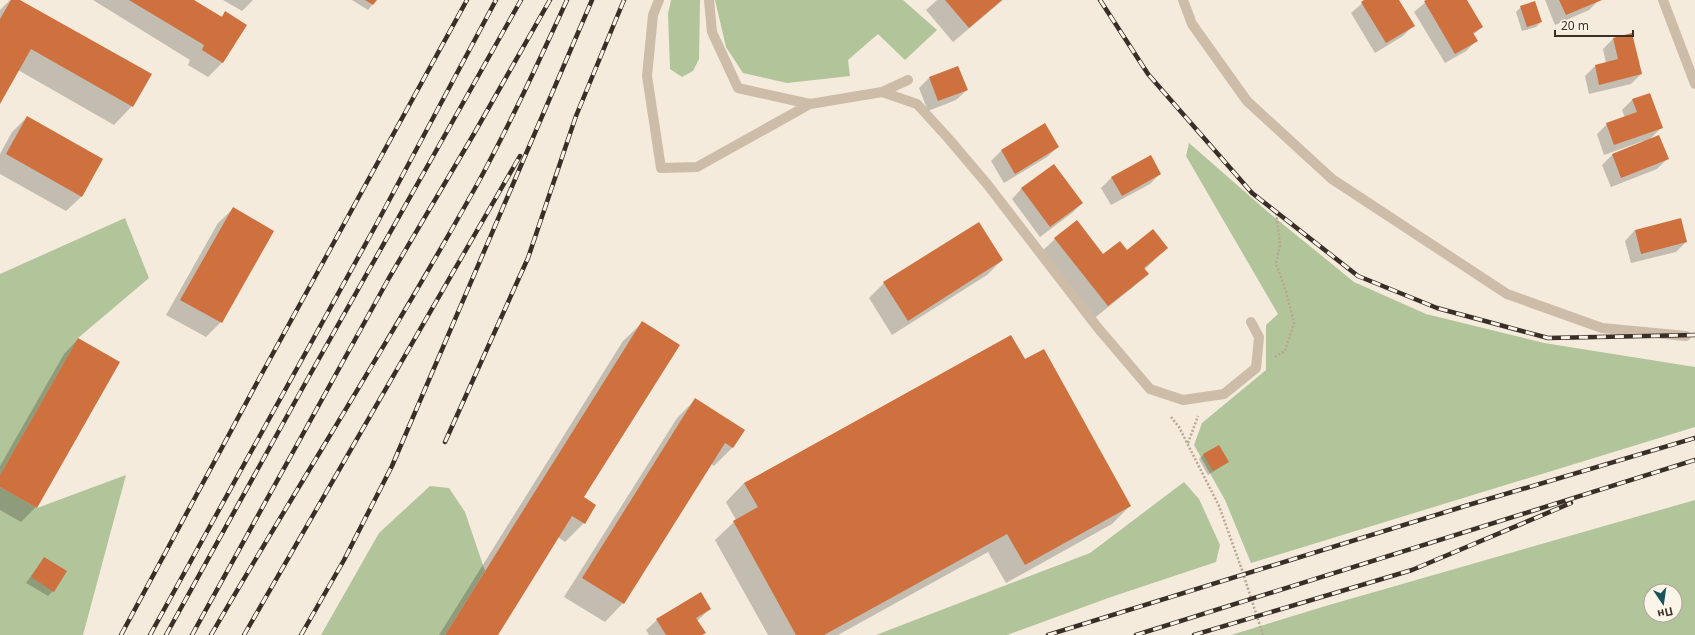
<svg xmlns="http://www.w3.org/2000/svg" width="1695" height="635" viewBox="0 0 1695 635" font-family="'Noto Sans',sans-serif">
	<rect width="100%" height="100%" fill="#f4ebdc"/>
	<!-- green -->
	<path fill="#b2c49a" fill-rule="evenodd" d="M671,0H700L699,59L693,71L682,77L670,69L668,14Z
		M715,0H903L937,30L905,60L878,34L848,60L850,76L787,83L743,73L726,47Z
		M1189,143L1268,212L1354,282L1426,314L1544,343L1695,367V427L1251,563L1225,500L1194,445L1202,423L1266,370V325L1278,314L1186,156Z
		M125,218L149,278L78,338L0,475V274Z
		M126,475L83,635H0V487L37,508Z
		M1184,482L1199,499L1220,545L1216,562L1111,597L1007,635H876L1090,553Z
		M430,486L449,488L465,512L485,571L445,635H321L379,533Z
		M1695,500V635H1231L1329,605ZM1651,591H1675V615H1651Z"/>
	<!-- shadow -->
	<path fill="#0003" d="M10,0H18L132,106L114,125L18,70L0,102V10Z
		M93,0H192L221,17L225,13L223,62L208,77L188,65L190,60Z
		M223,0H253L242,11Z
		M352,0H376L368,10Z
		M937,0H1003L953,42L926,10Z
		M1366,0H1398L1413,26L1403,36L1375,53L1351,13Z
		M1428,0H1466L1482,27L1473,35L1476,41L1466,51L1445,63L1414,12Z
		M1545,0H1599L1589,10L1555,25Z
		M1521,7L1541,22L1536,27L1522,31L1516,12Z
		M1631,34L1641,74L1631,84L1589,94L1585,76L1595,66L1606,63L1603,49L1613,39Z
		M958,67L967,90L956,100L928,111L919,88L929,78Z
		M1650,94L1661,128L1648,141L1667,159L1657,169L1611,187L1602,165L1612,155L1644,143L1643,141L1604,155L1597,134L1607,124L1625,118L1622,110L1632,100Z
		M27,117L102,160L81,197L66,211L0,174V154L12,132Z
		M1044,125L1058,147L1047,157L1004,183L991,161L1001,151Z
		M1160,174L1150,184L1111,205L1101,188L1112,177Z
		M1022,188L1082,203L1072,213L1040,237L1012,199Z
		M233,209L221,322L206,337L166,315L218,223Z
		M1635,230L1686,242L1676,252L1631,263L1625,241Z
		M1055,239L1103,255L1127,251L1167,248L1144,270L1147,274L1132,288L1092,320L1040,253Z
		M1002,260L987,275L892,335L869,298L884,283Z
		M642,323L583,498L584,523L565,542L558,537L496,635H439L623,341Z
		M78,339L36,507L21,522L0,510V466L64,354Z
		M1025,361L1130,506L1112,524L1006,583L988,552L838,635H768L715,540L736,520L726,502L744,483Z
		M695,400L744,430L732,448L714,466L711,464L623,603L605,622L564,597L677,418Z
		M1204,454L1228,462L1208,475L1199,459Z
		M44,558L53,591L48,596L26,583Z
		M700,593L710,609L697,621L702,635H649L646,630L657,620Z"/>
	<!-- building -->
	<path fill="#ce713f" d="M11,0H20L152,74L133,107L31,49L0,104V19Z
		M129,0H194L222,17L225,11L247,25L223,63L202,50L204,45Z
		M365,0H377L373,5Z
		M945,0H1002L969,28Z
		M1364,0H1399L1415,26L1386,43L1361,2Z
		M1426,0H1467L1483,27L1473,33L1478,41L1455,54L1424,1Z
		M1559,0H1602L1566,15Z
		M1535,1L1542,22L1527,27L1520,6Z
		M1632,33L1642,74L1599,85L1595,65L1618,59L1613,38Z
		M958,66L968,90L938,101L929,77Z
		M1650,93L1663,128L1614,145L1606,123L1637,112L1632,99Z
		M27,116L103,159L82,197L6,154Z
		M1045,123L1059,147L1015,174L1001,150Z
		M1659,135L1669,159L1621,178L1612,154Z
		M1151,155L1161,174L1122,196L1111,177Z
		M1054,164L1083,203L1050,227L1021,188Z
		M233,207L274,231L222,323L180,300Z
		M1681,218L1687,242L1641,254L1635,230Z
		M1077,220L1103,254L1120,241L1127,250L1153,229L1168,248L1144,268L1149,274L1108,306L1054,238Z
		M979,222L1003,260L908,321L883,282Z
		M642,321L680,345L584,497L596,505L585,524L572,516L498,635H445Z
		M1011,335L1025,359L1044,349L1131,506L1025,565L1007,534L824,635H796L733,521L758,507L744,483Z
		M78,338L120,362L37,508L0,487V475Z
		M695,398L745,430L733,448L725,443L624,604L582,578Z
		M1219,445L1229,462L1213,471L1203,454Z
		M44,557L67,571L54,592L31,577Z
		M701,592L711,609L696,618L706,633L702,635H666L656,619Z"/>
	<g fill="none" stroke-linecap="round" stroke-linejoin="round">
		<!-- path -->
		<path stroke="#b9a691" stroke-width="2.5" stroke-dasharray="2 2" stroke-linecap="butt" d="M1275,357L1285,351L1294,323L1286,291L1276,264L1280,245L1276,211
			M1171,417L1179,427L1219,506L1241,567L1263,635
			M1188,443L1198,416"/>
		<!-- minor -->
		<path stroke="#cdbca7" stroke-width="10" d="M659,0L653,15L647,76L661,168L697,167L810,104L882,92L917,104L948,138L987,184L1098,328L1150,389L1183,400L1224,394L1256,368L1259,337L1251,322
			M709,0L712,32L738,88L810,104
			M1183,0L1192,24L1247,101L1332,179L1507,294L1602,328L1686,336
			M882,92L908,80"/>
		<!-- tertiary -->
		<path stroke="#cdbca7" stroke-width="10" d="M1663,0L1695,84"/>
		<defs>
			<path id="rail" d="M1100,0L1148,74L1252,193L1358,276L1437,308L1548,338L1695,335
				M445,442L528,258L576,116L624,0
				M121,635L260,377L467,0
				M150,635L376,225L496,0
				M166,635L307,380L521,0
				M192,635L389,278L475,132L550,0
				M211,635C299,483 394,335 479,181C511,122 539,61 567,0
				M244,635L520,156
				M301,635L344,560L392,466L592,0
				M1048,635L1465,506L1695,438
				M1136,635L1695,460
				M1194,635L1412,570L1571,503"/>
		</defs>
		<!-- rail casing -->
		<use href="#rail" stroke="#392f28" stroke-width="4.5"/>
		<!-- rail -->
		<use href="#rail" stroke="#fbf5e9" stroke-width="3" stroke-dasharray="9" stroke-linecap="butt"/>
	</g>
	<!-- north arrow -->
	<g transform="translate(1663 603) rotate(167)"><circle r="19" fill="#fbf5e9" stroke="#ada69c"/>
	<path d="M0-3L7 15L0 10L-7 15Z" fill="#1a525e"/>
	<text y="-6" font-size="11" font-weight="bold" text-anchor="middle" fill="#392f28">Пн</text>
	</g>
	<!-- scale -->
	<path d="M1555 30v6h78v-6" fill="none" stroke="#392f28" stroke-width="2"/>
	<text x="1561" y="30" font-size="12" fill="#392f28" stroke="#fbf5e9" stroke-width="3" paint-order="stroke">20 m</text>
</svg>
